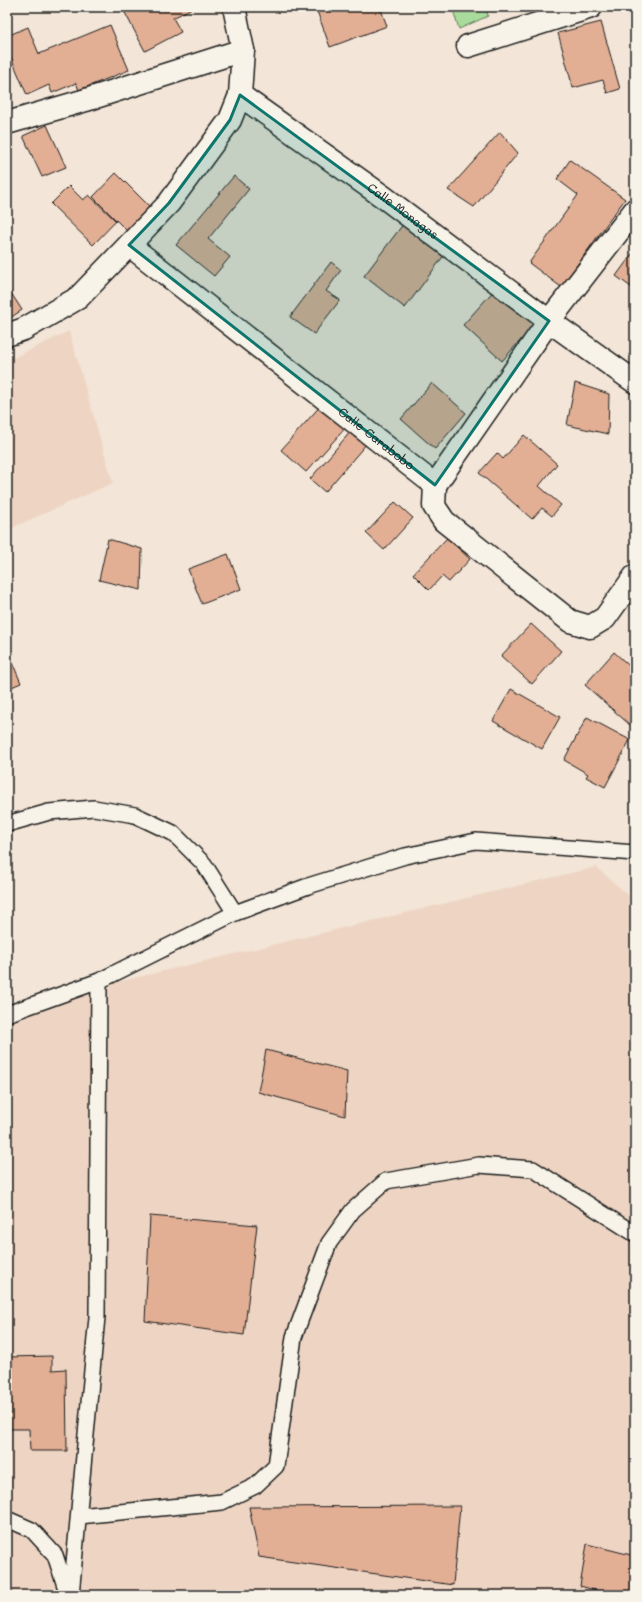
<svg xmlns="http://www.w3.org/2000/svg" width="642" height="1602" viewBox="0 0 642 1602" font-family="Mali,sans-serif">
	<rect width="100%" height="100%" fill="#f3e5d7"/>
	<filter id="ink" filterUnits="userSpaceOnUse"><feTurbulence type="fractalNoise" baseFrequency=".025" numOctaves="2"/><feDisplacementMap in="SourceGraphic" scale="8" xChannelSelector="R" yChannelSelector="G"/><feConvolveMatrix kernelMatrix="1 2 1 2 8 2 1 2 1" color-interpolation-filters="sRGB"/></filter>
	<g filter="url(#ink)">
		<!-- built -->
		<path fill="#eed5c3" d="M69,331L113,483L7,530V361Z
			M596,867L635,901V1595H7V1013L51,998Z"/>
		<!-- green -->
		<path fill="#a9db9c" stroke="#627c5c" d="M452,7H486L488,16L459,29Z"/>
		<!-- building -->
		<path fill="#e2af95" stroke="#1c1c1c" d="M122,7H194L173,18L181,32L145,51Z
			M327,7H380L387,26L330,47L317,11Z
			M601,22L620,89L607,93L603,80L573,88L558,33Z
			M110,25L129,70L79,90L76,83L52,93L49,85L27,95L7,48V36L28,27L39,54Z
			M47,125L66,167L42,177L23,136Z
			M500,132L518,153L474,207L448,190Z
			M570,160L625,199L561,287L529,263L578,195L557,179Z
			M116,173L150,207L127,231L93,197Z
			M234,176L249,189L208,239L230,257L214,276L176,245Z
			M69,186L83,200L89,195L116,221L93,245L51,204Z
			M404,223L445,254L405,308L364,276Z
			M635,250V290L616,276Z
			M331,262L341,270L326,291L340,300L314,334L290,317Z
			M7,287L22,310L7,320Z
			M497,287L537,322L502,361L463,325Z
			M432,383L466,413L435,449L401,419Z
			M575,383L609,394L608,434L567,425Z
			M323,403L348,425L306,472L281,450Z
			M352,430L367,443L325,492L310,479Z
			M524,435L557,464L539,486L561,505L552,516L542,508L532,519L479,473L497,453L503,459Z
			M395,502L413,518L384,550L366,533Z
			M447,538L470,559L449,582L442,576L429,590L413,574Z
			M108,539L142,549L141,590L99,580Z
			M228,554L241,589L202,604L188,569Z
			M531,624L561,651L532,684L501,656Z
			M7,650L21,683L7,689Z
			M614,652L635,671V719L630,725L585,685Z
			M511,689L560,717L542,749L493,721Z
			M587,717L630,740L605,787L586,777L588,774L564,760Z
			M266,1050L347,1071L345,1116L258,1092Z
			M150,1216L257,1225L244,1335L145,1321Z
			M52,1356V1370L66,1369L67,1451H30L29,1429H8L7,1357Z
			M460,1506L453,1585L259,1557L249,1507Z
			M587,1544L635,1556V1595H613L580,1586Z"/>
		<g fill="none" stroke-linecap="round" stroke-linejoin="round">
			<defs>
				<path id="lane" d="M7,824L49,812L94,808L135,815L173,833L204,864L235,913
					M7,1014L99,981L235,913L308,886L405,856L476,841L635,853
					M79,1516L222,1502L255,1486L276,1466L294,1337L329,1243L353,1210L386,1181L479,1165L533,1169L635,1234
					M7,1519L32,1530L55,1555L68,1595
					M71,1595L97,1317L99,981"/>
				<g id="street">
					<path id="s1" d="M234,7L243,50L240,95L385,198L549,321L635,382"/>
					<path d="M468,46L591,7"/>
					<path d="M7,123L86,100L243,50"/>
					<path id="s2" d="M129,245L435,485"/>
					<path d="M7,335L24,329L78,298L129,245L169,203L230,120L240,95"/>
					<path d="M435,485L549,321L635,210"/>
					<path d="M435,485L434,506L444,521L570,621L590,627L605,618L635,576"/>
				</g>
			</defs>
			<!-- lane casing -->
			<use href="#lane" stroke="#1c1c1c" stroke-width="18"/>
			<!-- street casing -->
			<use href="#street" stroke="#1c1c1c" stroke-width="25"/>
			<!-- lane -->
			<use href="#lane" stroke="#f7f3e8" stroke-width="15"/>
			<!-- street -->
			<use href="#street" stroke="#f7f3e8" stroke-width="22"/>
		</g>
	</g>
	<!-- marked area -->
	<path fill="#0f766e" fill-opacity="0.2" stroke="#0f766e" stroke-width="3" stroke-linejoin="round" d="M240,95L549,321L435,485L129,245L169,203L230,120Z"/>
	<g text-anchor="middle" stroke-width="3.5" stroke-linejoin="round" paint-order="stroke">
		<!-- street labels -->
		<g font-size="12" fill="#1c1c1c" stroke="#f7f3e8">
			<text dy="4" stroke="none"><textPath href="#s1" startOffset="289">Calle Monagas</textPath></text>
			<text dy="4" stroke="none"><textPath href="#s2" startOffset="314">Calle Carabobo</textPath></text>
		</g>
	</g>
	<!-- margin -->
	<rect width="642" height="1602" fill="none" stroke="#f7f3e8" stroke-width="24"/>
	<rect x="12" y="12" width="618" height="1578" fill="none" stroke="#1c1c1c" stroke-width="1.5" filter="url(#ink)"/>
</svg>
